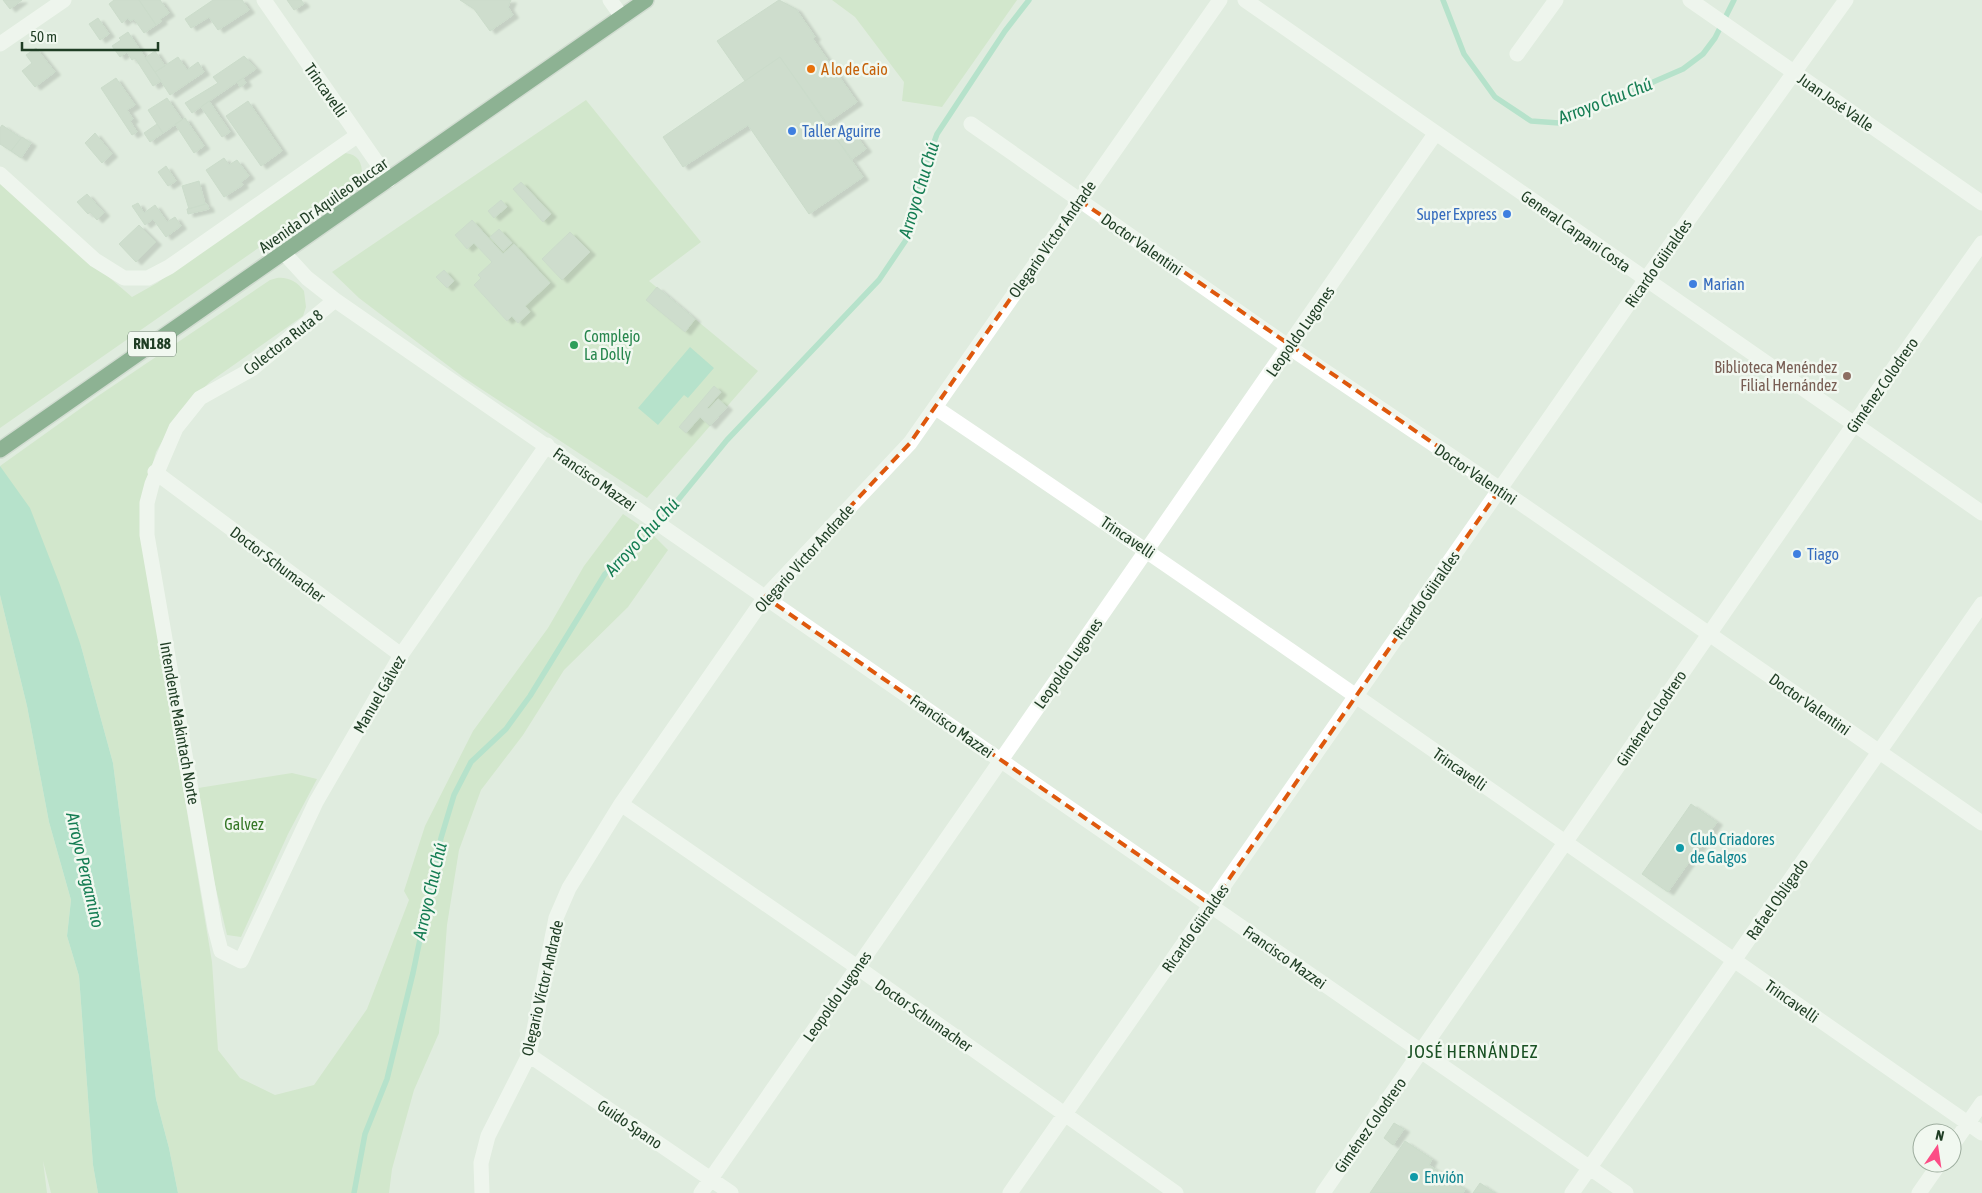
<svg xmlns="http://www.w3.org/2000/svg" width="1982" height="1193" viewBox="0 0 1982 1193" font-family="'Asap Condensed',sans-serif">
	<defs>
		<filter id="shadow"><feDropShadow dx="5.5" dy="3" stdDeviation="1" flood-color="#0004"/></filter>
	</defs>
	<rect width="100%" height="100%" fill="#e0ecdf"/>
	<!-- green -->
	<path fill="#c2dfb6" d="M832,0H1017L942,107L902,101L904,82L855,17Z
		M586,100L701,242L649,281L758,371L647,498L463,377L359,298L332,272Z
		M342,153C354,153 361,158 362,171L359,178L0,428V179L89,260L132,297L157,283L333,157Z
		M277,278C289,277 297,282 304,291L306,307L303,316L211,381L179,412L156,452L143,499V547L212,962L218,1050L240,1078L275,1095L314,1085L367,1009L409,900L404,891L425,826L473,731L548,628L584,566L623,514L651,533L668,550L628,607L564,670L523,735L481,790L459,850L447,925L439,1033L414,1090L392,1169L389,1193H178L169,1148L156,1099L113,763L81,646L0,466L98,396L270,280Z
		M0,595L27,706L49,822L71,900L67,936L79,976L93,1165L98,1193H51L43,1161L47,1193H0Z
		M292,773L317,779L288,834L241,937L227,935L192,789Z"/>
	<!-- water -->
	<path fill="#83d6b3" d="M690,347L714,368L688,398L684,395L658,425L638,408Z
		M0,466L30,508L60,585L81,646L113,763L156,1099L169,1148L178,1193H98L93,1165L79,976L67,936L71,900L49,822L27,706L0,595Z"/>
	<g fill="none" stroke-linecap="round" stroke-linejoin="round">
		<!-- stream -->
		<path stroke="#83d6b3" stroke-width="5.5" d="M1443,0L1464,54L1495,97L1531,121L1559,123L1683,69L1703,54L1715,38L1734,0
			M354,1193L365,1134L387,1079L413,973L441,838L454,795L471,762L506,729L530,696L605,574L651,533L727,440L879,280L906,240L914,198L937,134L1005,31L1029,0"/>
	</g>
	<!-- building -->
	<path fill="#b8cab9" stroke="#b1c6b2" filter="url(#shadow)" d="M3,0H22L10,9Z
		M114,0H139L156,25L144,33L134,19L130,21L128,18L122,23L109,4Z
		M139,0H160L169,13L160,19L162,21L156,25Z
		M213,0H242L249,10L218,30L209,17L191,28L185,19Z
		M287,0H301L304,4L294,10Z
		M460,0H511L508,7L513,15L490,31L474,9Z
		M779,0L796,9L815,37L813,39L857,102L827,123L780,57L745,81L717,41Z
		M98,18L109,34L100,40L89,24Z
		M128,32L161,81L153,86L135,58L132,60L127,52L120,57L112,46L121,40L119,38Z
		M36,48L55,72L35,87L22,71L32,63L26,55Z
		M155,51L165,66L155,72L145,58Z
		M244,56L256,69L192,113L185,103L218,83L213,77Z
		M178,57L187,70L198,62L204,72L170,95L155,72Z
		M780,57L863,177L809,214L748,125L683,167L663,137Z
		M116,78L135,105L127,110L133,119L130,121L137,132L132,135L101,88Z
		M243,78L246,83L240,87L237,82Z
		M167,98L182,120L163,133L148,110Z
		M209,101L230,132L222,137L201,107Z
		M248,101L282,151L261,166L226,116Z
		M185,118L204,146L194,153L175,124Z
		M157,124L163,133L150,142L144,133Z
		M2,125L21,138L11,151L0,144V128Z
		M850,127L866,149L852,159L836,138Z
		M95,133L112,154L102,163L85,143Z
		M22,137L31,143L21,158L11,151Z
		M224,158L229,165L237,160L249,176L241,182L243,185L224,197L206,170Z
		M166,166L176,181L168,186L158,172Z
		M199,181L205,204L189,209L182,186Z
		M521,182L551,214L543,222L513,189Z
		M87,194L104,213L97,220L90,212L88,214L77,202Z
		M501,200L507,207L494,218L488,211Z
		M138,203L144,213L155,205L167,222L175,217L181,226L166,237L153,219L145,225L132,206Z
		M207,204L209,209L188,214L187,209Z
		M472,220L503,254L514,244L550,283L525,306L530,312L518,323L512,316L507,321L474,285L481,278L478,275L492,262L474,243L467,249L455,235Z
		M139,225L156,242L136,262L119,244Z
		M499,229L512,243L503,251L490,237Z
		M570,232L590,252L562,280L542,259Z
		M444,270L454,281L447,288L436,277Z
		M657,287L695,319L685,332L646,300Z
		M714,386L721,392L707,408L709,409L718,399L727,407L710,426L700,417L686,433L679,427Z
		M1691,804L1717,822L1668,892L1642,874Z
		M1394,1123L1404,1129L1393,1145L1384,1138Z
		M1405,1141L1432,1159L1429,1165L1465,1189L1463,1193H1370Z
		M1480,1183L1495,1193H1473Z"/>
	<g fill="none" stroke-linecap="round" stroke-linejoin="round">
		<defs>
			<path id="highway" d="M0,450L646,0"/>
		</defs>
		<!-- highway casing -->
		<use href="#highway" stroke="#c0c9c2" stroke-width="18"/>
		<!-- minor -->
		<path stroke="#fff" stroke-width="15" d="M264,0L389,180
			M610,0L622,17
			M1245,0L1982,513
			M1690,0L1982,203
			M0,44L64,0
			M1517,54L1556,0
			M971,124L1289,347L1500,489L1982,823
			M0,174L95,260L124,278H148L169,267L358,135
			M284,253L307,278L335,300L1626,1193
			M335,300L252,369L200,398L176,428L152,484L147,503V535L215,928L221,951L241,961L316,802L401,655L547,445
			M936,408C1288,645 1633,891 1982,1133
			M155,472L401,655
			M621,804L857,967L1176,1193
			M529,1055L731,1193
			M1952,1146L1982,1103
			M482,1193L481,1163L488,1136L529,1055L556,918L569,888L621,804L765,597L910,443L1220,0
			M701,1193C943,838 1192,488 1435,134
			M1010,1193L1646,279L1846,0
			M1323,1193L1855,423L1982,243
			M1572,1193L1982,604
			M1919,1193L1940,1163"/>
		<!-- highway -->
		<use href="#highway" stroke="#296c38" stroke-width="15"/>
	</g>
	<!-- marked area -->
	<path d="M0 0H1982V1193H0ZM1079,200L1500,489L1211,905L765,597L910,443Z" fill="#e0ecdf" fill-opacity=".55" fill-rule="evenodd"/>
	<path fill="none" stroke="#de580d" stroke-width="4" stroke-dasharray="10 6" stroke-linejoin="round" d="M1079,200L1500,489L1211,905L765,597L910,443Z"/>
	<!-- markers -->
	<circle fill="#e8710a" stroke="#f1f8f0" stroke-width="2" cx="811" cy="69" r="5"/>
	<g fill="#3f7fe0" stroke="#f1f8f0" stroke-width="2">
		<circle cx="792" cy="131" r="5"/>
		<circle cx="1507" cy="214" r="5"/>
		<circle cx="1693" cy="284" r="5"/>
		<circle cx="1797" cy="554" r="5"/>
	</g>
	<circle fill="#2e9e5b" stroke="#f1f8f0" stroke-width="2" cx="574" cy="345" r="5"/>
	<circle fill="#8d6e63" stroke="#f1f8f0" stroke-width="2" cx="1847" cy="376" r="5"/>
	<g fill="#0f9aa8" stroke="#f1f8f0" stroke-width="2">
		<circle cx="1680" cy="848" r="5"/>
		<circle cx="1414" cy="1177" r="5"/>
	</g>
	<g text-anchor="middle" stroke-width="5" stroke-linejoin="round" paint-order="stroke">
		<!-- shield labels -->
		<rect fill="#f1f8f0" stroke="#5e7561" stroke-width="1" x="128" y="331.5" width="48" height="25" rx="4"/>
		<g font-size="15" font-weight="bold" fill="#1f3d24">
			<text x="152" y="349">RN188</text>
		</g>
		<!-- food labels -->
		<g font-size="16" fill="#c56008" stroke="#f1f8f0" text-anchor="start">
			<text x="821" y="75">A lo de Caio</text>
		</g>
		<!-- street labels -->
		<g font-size="16" fill="#1f3d24" stroke="#f1f8f0">
			<text transform="translate(326 90) rotate(55)" y="6">Trincavelli</text>
			<text transform="translate(1836 102) rotate(35)" y="6">Juan José Valle</text>
			<text transform="translate(323 205) rotate(-35)" y="6">Avenida Dr Aquileo Buccar</text>
			<text transform="translate(1576 231) rotate(35)" y="6">General Carpani Costa</text>
			<text transform="translate(1052 239) rotate(-55)" y="6">Olegario Víctor Andrade</text>
			<text transform="translate(1142 244) rotate(35)" y="6">Doctor Valentini</text>
			<text transform="translate(1658 263) rotate(-55)" y="6">Ricardo Güiraldes</text>
			<text transform="translate(1300 331) rotate(-55)" y="6">Leopoldo Lugones</text>
			<text transform="translate(283 342) rotate(-38)" y="6">Colectora Ruta 8</text>
			<text transform="translate(1882 385) rotate(-55)" y="6">Giménez Colodrero</text>
			<text transform="translate(1476 474) rotate(34)" y="6">Doctor Valentini</text>
			<text transform="translate(595 479) rotate(35)" y="6">Francisco Mazzei</text>
			<text transform="translate(1128 537) rotate(34)" y="6">Trincavelli</text>
			<text transform="translate(804 558) rotate(-48)" y="6">Olegario Víctor Andrade</text>
			<text transform="translate(278 564) rotate(37)" y="6">Doctor Schumacher</text>
			<text transform="translate(1426 595) rotate(-55)" y="6">Ricardo Güiraldes</text>
			<text transform="translate(1068 663) rotate(-55)" y="6">Leopoldo Lugones</text>
			<text transform="translate(379 694) rotate(-60)" y="6">Manuel Gálvez</text>
			<text transform="translate(1810 704) rotate(35)" y="6">Doctor Valentini</text>
			<text transform="translate(1651 718) rotate(-56)" y="6">Giménez Colodrero</text>
			<text transform="translate(180 723) rotate(80)" y="6">Intendente Makintach Norte</text>
			<text transform="translate(952 726) rotate(35)" y="6">Francisco Mazzei</text>
			<text transform="translate(1460 769) rotate(35)" y="6">Trincavelli</text>
			<text transform="translate(1777 899) rotate(-55)" y="6">Rafael Obligado</text>
			<text transform="translate(1195 928) rotate(-55)" y="6">Ricardo Güiraldes</text>
			<text transform="translate(1285 957) rotate(35)" y="6">Francisco Mazzei</text>
			<text transform="translate(542 988) rotate(-77)" y="6">Olegario Víctor Andrade</text>
			<text transform="translate(837 996) rotate(-55)" y="6">Leopoldo Lugones</text>
			<text transform="translate(1792 1001) rotate(35)" y="6">Trincavelli</text>
			<text transform="translate(924 1015) rotate(35)" y="6">Doctor Schumacher</text>
			<text transform="translate(630 1124) rotate(34)" y="6">Guido Spano</text>
			<text transform="translate(1370 1125) rotate(-55)" y="6">Giménez Colodrero</text>
		</g>
		<!-- shop labels -->
		<g font-size="16" fill="#366cbe" stroke="#f1f8f0" text-anchor="start">
			<text x="802" y="137">Taller Aguirre</text>
			<text x="1497" y="220" text-anchor="end">Super Express</text>
			<text x="1703" y="290">Marian</text>
			<text x="1807" y="560">Tiago</text>
		</g>
		<!-- leisure labels -->
		<g font-size="16" fill="#27864d" stroke="#f1f8f0" text-anchor="start">
			<text x="584" y="342">Complejo<tspan x="584" dy="18">La Dolly</tspan></text>
		</g>
		<!-- education labels -->
		<g font-size="16" fill="#785e54" stroke="#f1f8f0" text-anchor="end">
			<text x="1837" y="373">Biblioteca Menéndez<tspan x="1837" dy="18">Filial Hernández</tspan></text>
		</g>
		<!-- park labels -->
		<g font-size="16" fill="#357726" stroke="#f1f8f0">
			<text x="244" y="830">Galvez</text>
		</g>
		<!-- culture labels -->
		<g font-size="16" fill="#0d838f" stroke="#f1f8f0" text-anchor="start">
			<text x="1690" y="845">Club Criadores<tspan x="1690" dy="18">de Galgos</tspan></text>
			<text x="1424" y="1183">Envión</text>
		</g>
		<!-- water labels -->
		<g font-size="18" font-style="italic" fill="#157d53" stroke="#f1f8f0">
			<text transform="translate(1605 101) rotate(-21)" y="6">Arroyo Chu Chú</text>
			<text transform="translate(919 190) rotate(-73)" y="6">Arroyo Chu Chú</text>
			<text transform="translate(642 537) rotate(-47)" y="6">Arroyo Chu Chú</text>
			<text transform="translate(85 870) rotate(77)" y="6">Arroyo Pergamino</text>
			<text transform="translate(430 891) rotate(-77)" y="6">Arroyo Chu Chú</text>
		</g>
		<!-- neighbourhood labels -->
		<g font-size="18" letter-spacing="1" fill="#1a5124" stroke="#f1f8f0">
			<text x="1473" y="1058">JOSÉ HERNÁNDEZ</text>
		</g>
	</g>
	<!-- north arrow -->
	<g transform="translate(1937 1148) rotate(13)"><circle r="24" fill="#f1f8f0" stroke="#9dad9e"/>
	<path d="M0-4L9 19L0 12L-9 19Z" fill="#fc4d86"/>
	<text y="-8" font-size="14" font-weight="bold" text-anchor="middle" fill="#1f3d24">N</text>
	</g>
	<!-- scale -->
	<path d="M22 42v8h136v-8" fill="none" stroke="#1f3d24" stroke-width="2.5"/>
	<text x="30" y="42" font-size="15" fill="#1f3d24" stroke="#f1f8f0" stroke-width="4" paint-order="stroke">50 m</text>
</svg>
